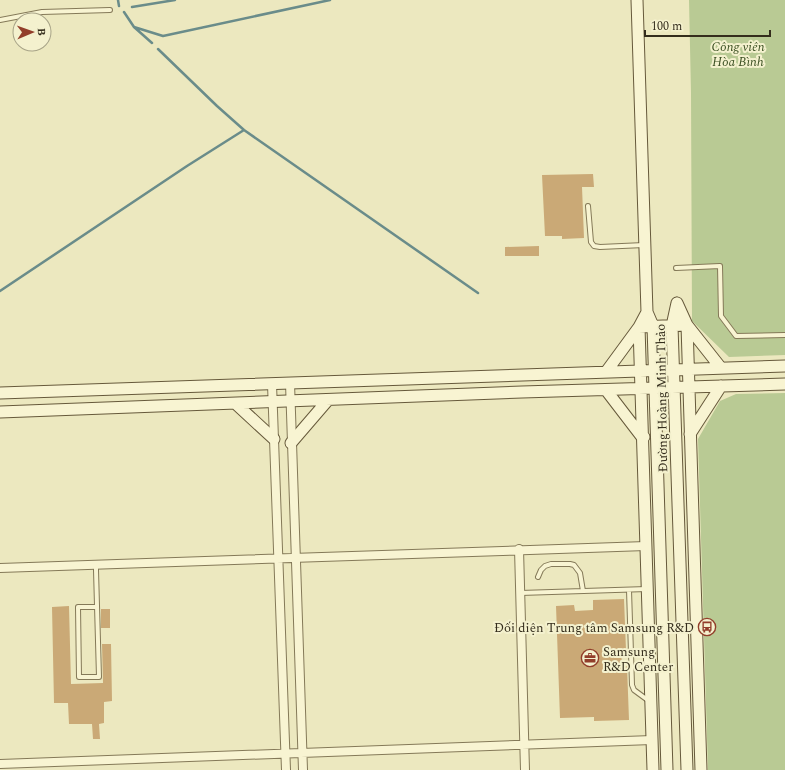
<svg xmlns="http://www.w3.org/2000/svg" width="785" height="770" font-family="Spectral,serif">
<rect width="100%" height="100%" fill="#ece8bf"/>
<path fill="#b9ca94" d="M689 0H785V355L729 357 692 321 691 93Z
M785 393V770H708L698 439 720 401 736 394Z"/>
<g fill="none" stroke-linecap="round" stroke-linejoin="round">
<path stroke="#6a8c8a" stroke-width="2.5" d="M118 0 119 6
M132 7 175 0
M124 12 134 27 152 43
M134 27 163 36 330 0
M158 49 217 106 244 130 478 293
M0 291 187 166 244 130"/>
</g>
<path fill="#caa976" d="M593 174 594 187H582L584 238 562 239V236H545L542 175Z
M539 246V256H505V247Z
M624 599 626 650H621L622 666H627L629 720 594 721V717L560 718 556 606 574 605 575 611 593 610V600Z
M69 606 71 684 103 683 102 644H111L112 701 104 702V723L99 724 100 739H93L92 724H69L68 703H54L52 607Z
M101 609H110V628H101Z"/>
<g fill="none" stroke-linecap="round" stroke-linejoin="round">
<defs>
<path id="lane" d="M0 20 42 12 110 10
M588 206 591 242 594 246 600 247 644 245
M676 268 720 266 721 316 736 336 785 335
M96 565V570L99 677H79L78 607H97
M538 577 541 570 545 566 551 564H570L574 565 580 573 583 591
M629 590 632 685 634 690 649 701
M520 593 647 589"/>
<path id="street" d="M290 383 303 770
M272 384 286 770
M519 549 525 770
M0 568 646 546
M0 764 652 740"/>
<path id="secondary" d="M637 0 647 312 653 326 667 770
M677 303 687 325 701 770
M677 303 672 326 687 770
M647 312 639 327 653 770
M606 372 639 327 687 325 721 368
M606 390 642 437H644
M0 393 785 366
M236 404 274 439
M0 412 522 392 785 384
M690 434 721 386
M291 443 328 400"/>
</defs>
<use href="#lane" stroke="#847958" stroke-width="6"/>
<use href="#street" stroke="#847958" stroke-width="10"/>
<use href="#secondary" stroke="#66593b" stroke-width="13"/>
<use href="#lane" stroke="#f8f4d2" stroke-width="4"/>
<use href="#street" stroke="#f8f4d2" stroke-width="8"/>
<use href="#secondary" stroke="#f8f4d2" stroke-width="11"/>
</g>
<defs>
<symbol id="bus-ring" viewBox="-11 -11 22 22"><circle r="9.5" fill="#f4f1ce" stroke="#923e2a" stroke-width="1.5"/><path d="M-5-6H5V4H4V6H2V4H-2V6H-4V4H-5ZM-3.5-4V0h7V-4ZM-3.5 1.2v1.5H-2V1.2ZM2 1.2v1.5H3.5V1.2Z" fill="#923e2a"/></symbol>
<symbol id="office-ring" viewBox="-11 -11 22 22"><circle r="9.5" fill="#f4f1ce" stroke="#923e2a" stroke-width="1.5"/><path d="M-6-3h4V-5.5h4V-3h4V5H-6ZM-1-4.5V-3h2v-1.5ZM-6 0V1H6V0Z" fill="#923e2a"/></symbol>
</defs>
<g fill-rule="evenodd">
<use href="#bus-ring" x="697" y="617" width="20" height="20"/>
<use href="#office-ring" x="580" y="648" width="20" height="20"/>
</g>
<g text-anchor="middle" stroke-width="4" stroke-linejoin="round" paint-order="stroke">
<g font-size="13" font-style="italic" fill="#3c5023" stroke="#f4f1ce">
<text x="738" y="51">Công viên<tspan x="738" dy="15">Hòa Bình</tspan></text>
</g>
<g font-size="13" fill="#342d1c" stroke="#f4f1ce">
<text transform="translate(661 398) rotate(-91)" y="5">Đường Hoàng Minh Thảo</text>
</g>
<g font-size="13" fill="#342d1c" stroke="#f4f1ce" text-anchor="end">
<text x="694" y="632">Đối diện Trung tâm Samsung R&amp;D</text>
<text x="603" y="656" text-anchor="start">Samsung<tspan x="603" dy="15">R&amp;D Center</tspan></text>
</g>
</g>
<g transform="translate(32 32) rotate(88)"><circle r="19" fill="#f4f1ce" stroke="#a7a387"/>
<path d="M0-3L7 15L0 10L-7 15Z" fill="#923e2a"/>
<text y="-6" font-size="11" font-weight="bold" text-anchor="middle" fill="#342d1c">B</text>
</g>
<path d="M645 30v6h125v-6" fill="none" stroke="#342d1c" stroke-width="2"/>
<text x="651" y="30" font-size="12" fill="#342d1c" stroke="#f4f1ce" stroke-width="3" paint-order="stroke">100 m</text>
</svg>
